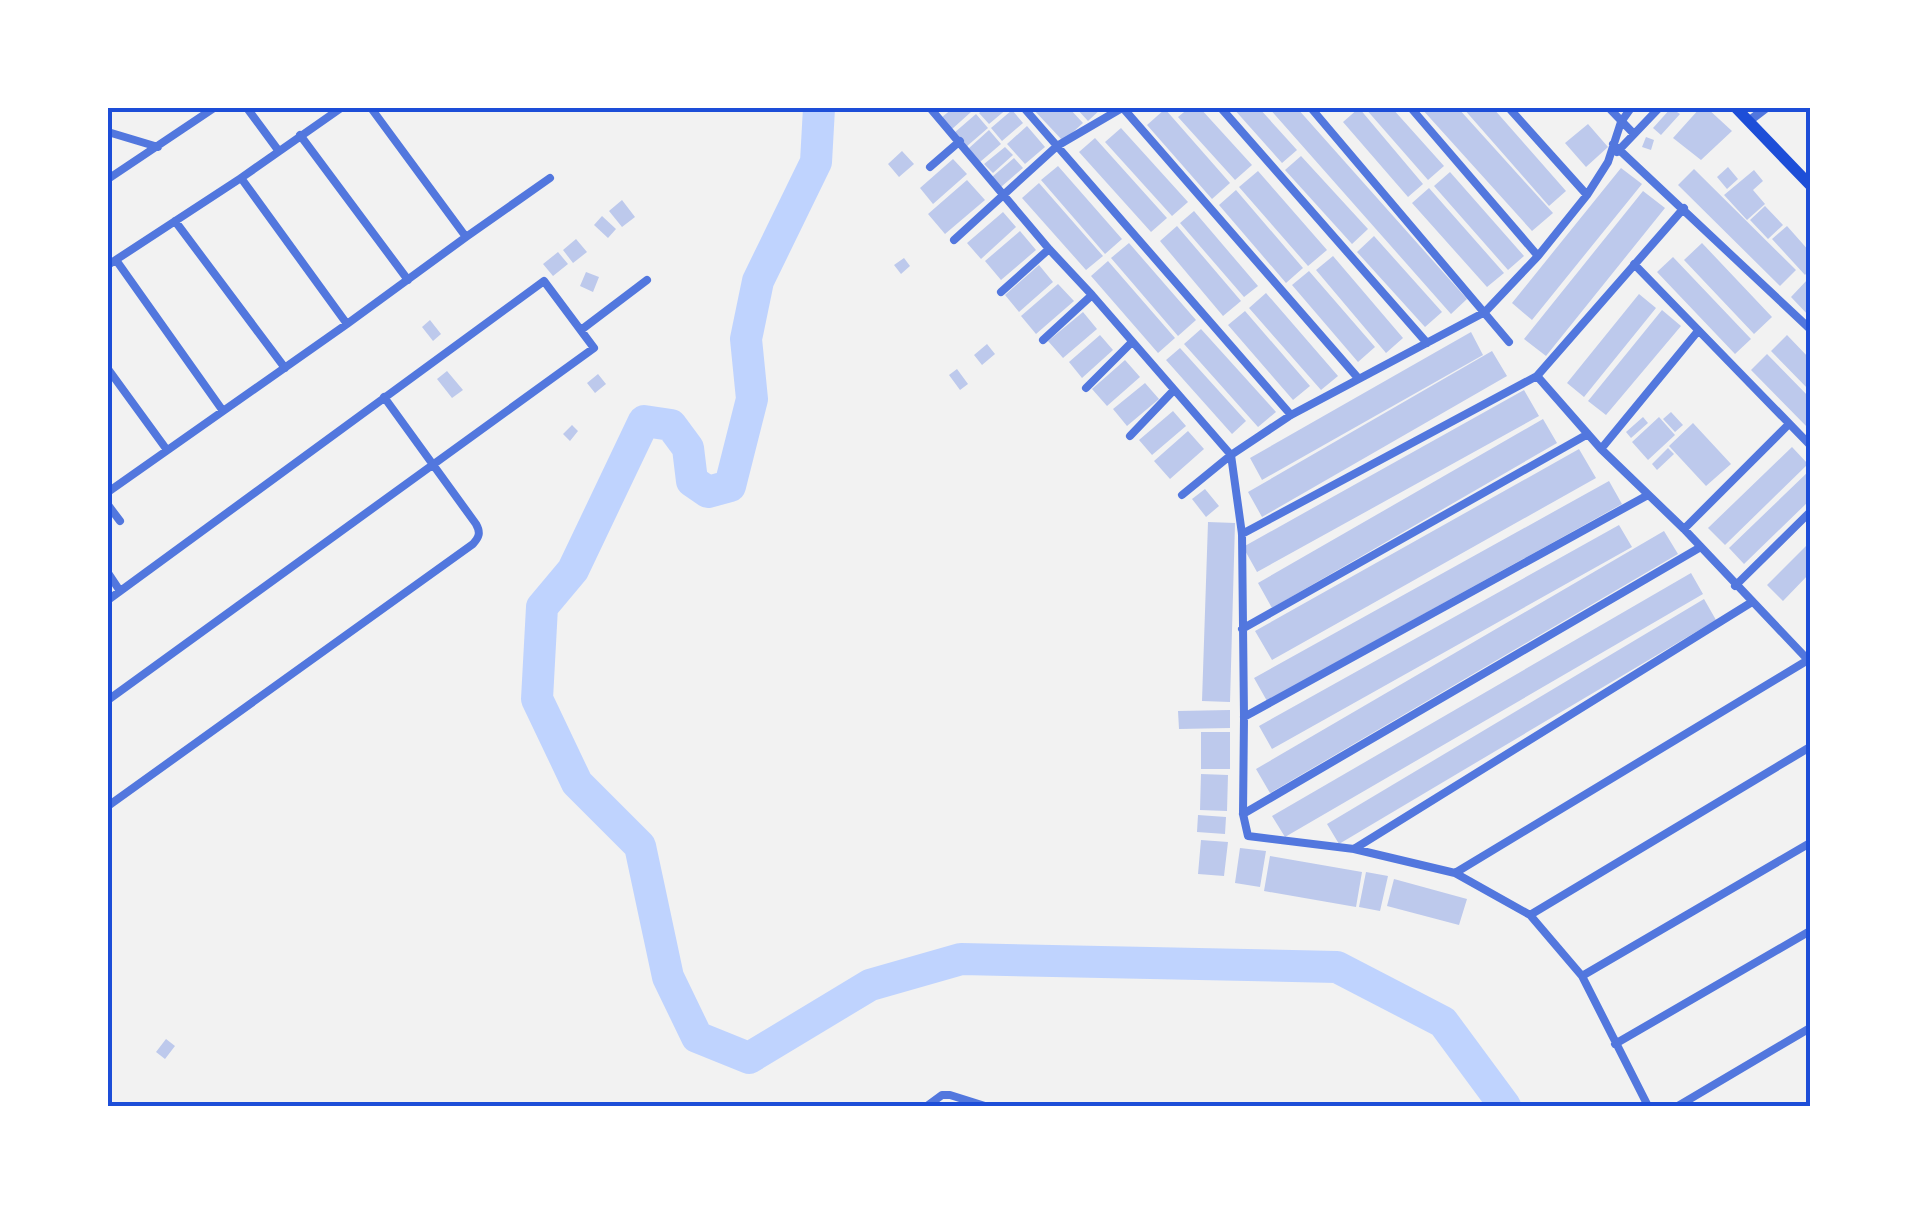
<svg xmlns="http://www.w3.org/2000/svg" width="1918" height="1214" font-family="Barlow,sans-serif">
<rect width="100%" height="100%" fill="#f2f2f2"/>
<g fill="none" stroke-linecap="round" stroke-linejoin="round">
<path stroke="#bfd3fe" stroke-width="32" d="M819 108 816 162 758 281 746 339 752 399 730 486 708 492 692 481 688 448 671 425 644 421 573 570 542 607 537 699 577 783 640 846 668 977 697 1037 749 1058 870 985 961 959 1337 967 1443 1022 1505 1106"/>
</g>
<path fill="#bdc9ec" d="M953 108H967L971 112 951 130 941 118Z
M985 108H1008L989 124 979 113Z
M1032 108H1069L1083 123 1063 141Z
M1076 108H1102L1088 121Z
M1189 108H1200L1252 165 1235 180 1178 117Z
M1233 108H1259L1297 150 1282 163Z
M1269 108H1297L1467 299 1451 314Z
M1359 108 1423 184 1408 197 1343 122Z
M1365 108H1392L1444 166 1428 180Z
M1421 108H1458L1553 213 1532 231Z
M1463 108H1493L1566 191 1549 206Z
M1671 108 1680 114 1661 135 1653 128Z
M1700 108H1707L1732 131 1701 160 1673 138Z
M1165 109 1230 183 1212 199 1147 125Z
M1012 110 1023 123 1002 141 991 128Z
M976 114 988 128 966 147 954 133Z
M1588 124 1608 147 1586 167 1565 143Z
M1027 126 1045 147 1025 164 1007 144Z
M1121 128 1188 202 1172 216 1105 142Z
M989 130 1001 144 980 162 968 149Z
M1646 137 1654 140 1651 150 1642 147Z
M1095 138 1167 218 1151 232 1079 152Z
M1005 147 1013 155 993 173 984 164Z
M902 151 914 164 899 177 888 164Z
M1301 156 1368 229 1352 244 1285 170Z
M1014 158 1023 168 1001 187 992 177Z
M953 159 967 174 933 204 920 188Z
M1058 166 1122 239 1105 254 1041 180Z
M1728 167 1738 179 1727 189 1717 177Z
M1621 168 1642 184 1532 320 1512 303Z
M1694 169 1796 270 1780 286 1678 185Z
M1754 170 1763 181 1753 190 1765 204 1747 220 1724 195Z
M1258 171 1327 250 1308 266 1239 187Z
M1450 172 1524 256 1508 270 1434 186Z
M967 180 985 200 945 234 928 214Z
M1039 183 1103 256 1086 270 1022 198Z
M1429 188 1504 273 1487 287 1412 203Z
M1236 190 1303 268 1286 283 1219 205Z
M1643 191 1665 208 1546 356 1524 339Z
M622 200 635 217 622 227 609 211Z
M1765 206 1783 225 1768 239 1750 220Z
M1194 211 1258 286 1244 297 1180 223Z
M1003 212 1016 227 981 259 967 243Z
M602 216 616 229 608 238 594 225Z
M1177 226 1241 301 1223 316 1160 241Z
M1787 226 1810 252V269L1805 275 1772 239Z
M1020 231 1036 250 1001 280 985 261Z
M1374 236 1442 312 1425 327 1357 252Z
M576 239 587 252 573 263 563 250Z
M1129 243 1196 320 1178 336 1111 258Z
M1702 243 1772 317 1754 334 1684 260Z
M558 252 568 264 553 276 543 264Z
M1333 256 1403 338 1386 353 1316 270Z
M1673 257 1751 339 1735 354 1657 272Z
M904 258 910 266 901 274 894 265Z
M1108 261 1175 338 1158 353 1091 276Z
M1039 265 1053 282 1019 312 1005 295Z
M1309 271 1375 347 1358 362 1292 285Z
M586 272 599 277 593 292 580 286Z
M1808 279 1810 281V317L1791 297Z
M1058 284 1074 301 1036 334 1021 316Z
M1266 293 1338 376 1321 390 1249 308Z
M1639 294 1656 308 1584 397 1567 383Z
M1662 310 1681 326 1606 415 1588 401Z
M1245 311 1310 386 1293 400 1228 325Z
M1083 312 1097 329 1063 358 1048 341Z
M430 320 441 334 433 341 422 327Z
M1201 329 1276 412 1258 427 1184 344Z
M1471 332 1483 355 1262 480 1250 458Z
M1100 335 1113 350 1082 378 1069 362Z
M1787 335 1810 359V391L1771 351Z
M987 344 995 354 982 365 974 355Z
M1180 348 1246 421 1232 434 1166 360Z
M1492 351 1507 376 1262 517 1248 492Z
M1767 354 1810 398V430L1751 370Z
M1125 360 1140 377 1107 406 1092 389Z
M957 369 968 384 960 390 949 375Z
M447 371 463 390 452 398 437 379Z
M598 374 606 384 595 393 587 383Z
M1145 383 1159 399 1127 426 1113 409Z
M1524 390 1539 416 1257 572 1243 547Z
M1173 411 1186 426 1152 455 1139 440Z
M1671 412 1683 425 1675 432 1663 419Z
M1643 417 1648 423 1631 438 1626 432Z
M1659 417 1675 435 1648 460 1632 442Z
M1543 419 1557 443 1272 608 1258 583Z
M1693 423 1731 464 1706 486 1669 446Z
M572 425 578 431 570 441 563 434Z
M1188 431 1204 449 1170 479 1154 461Z
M1792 447 1808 464 1725 545 1708 528Z
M1668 448 1674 454 1657 470 1652 464Z
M1579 449 1596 478 1272 660 1255 631Z
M1810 470V500L1744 564 1729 548Z
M1609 481 1622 504 1267 701 1254 678Z
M1205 489 1219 506 1206 517 1192 499Z
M1208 522 1235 523 1230 702 1202 701Z
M1619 525 1632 547 1272 749 1259 726Z
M1664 531 1678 554 1270 793 1256 769Z
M1810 542V573L1783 601 1767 585Z
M1691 573 1703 594 1285 837 1272 816Z
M1704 599 1716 620 1339 844 1327 824Z
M1230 710V728L1179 729 1178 711Z
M1201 732H1230V769H1201Z
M1201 774 1228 775 1227 811 1200 810Z
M1198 815 1226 817 1225 834 1197 832Z
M1201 840 1228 842 1224 876 1198 874Z
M1240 848 1266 851 1260 887 1235 883Z
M1270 856 1362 872 1356 907 1264 891Z
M1366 872 1388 876 1380 911 1359 907Z
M1394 879 1467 899 1459 925 1387 906Z
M166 1039 175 1046 165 1059 156 1052Z"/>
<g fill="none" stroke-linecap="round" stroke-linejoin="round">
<path stroke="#5277de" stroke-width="8" d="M247 108 278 150
M930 108 1049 249 1092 295 1231 455 1242 534 1244 717 1243 814 1248 836 1354 849 1455 873 1530 915 1582 976 1648 1106
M1024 108 1291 415
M1123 108 1358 378
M1221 108 1427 343
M1311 108 1509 342
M1411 108 1538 256
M1509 108 1587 195
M1609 108 1634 134
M108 132 158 147
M300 135 408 280
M1613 144 1810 329
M1617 152 1659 108
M930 167 960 141
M241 178 347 324
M108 179 214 108
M175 221 285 368
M466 237 550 178
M954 240 1057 146 1122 108
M116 260 223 411
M1634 264 1810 445
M108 265 241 178 341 108
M1001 292 1049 249
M581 330 647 280
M1043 340 1092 295
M108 369 167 450
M1537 376 1601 449 1684 529 1810 662
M1086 388 1132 342
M1130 436 1173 391
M1601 449 1698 331
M108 492 347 324 466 237 371 108
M1182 495 1231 455 1291 415 1485 312 1538 256 1587 195 1608 162 1621 122 1631 108
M108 505 120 521
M1684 529 1789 424
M1242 534 1537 376 1684 208
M108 573 120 591
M1735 586 1810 512
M108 600 544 281 594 348 108 700
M1242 629 1588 434
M1244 717 1648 495
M108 806 473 544C479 537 481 533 476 524L384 397
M1243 814 1699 548
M1354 849 1752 602
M1455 873 1808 660
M1530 915 1810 747
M1582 976 1810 843
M1615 1044 1810 931
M927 1106 942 1095H950L985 1106
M1678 1106 1810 1028"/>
<path stroke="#5277de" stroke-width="9" d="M1749 121 1766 108"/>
<path stroke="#1d4ed8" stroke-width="11" d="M1736 108 1810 185"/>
</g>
<rect width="1918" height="1214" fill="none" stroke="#ffffff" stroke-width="220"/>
<rect x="110" y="110" width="1698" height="994" fill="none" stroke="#1d4ed8" stroke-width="4"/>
</svg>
